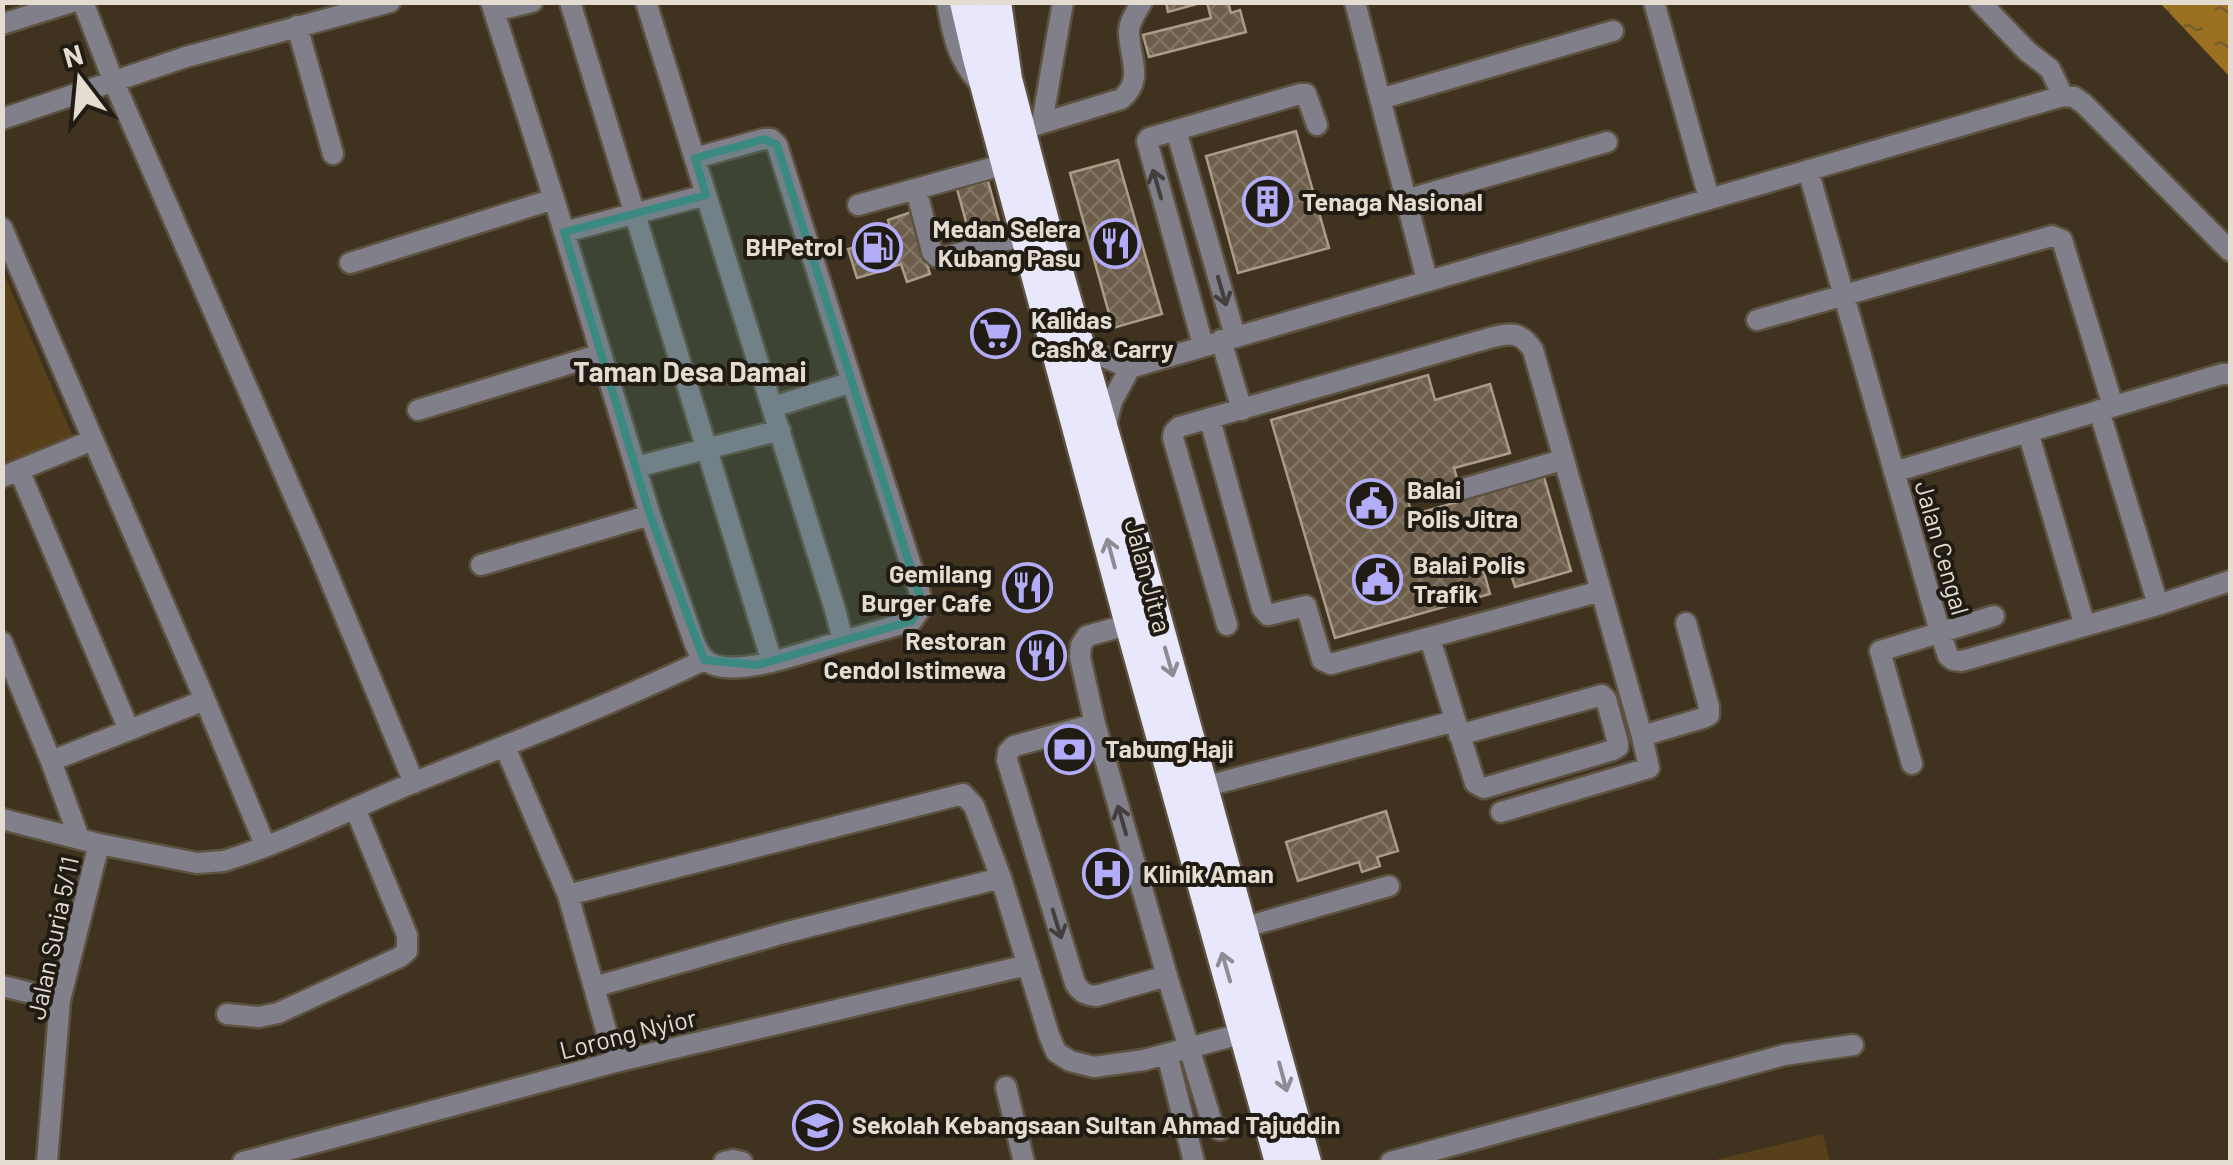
<svg xmlns="http://www.w3.org/2000/svg" width="2233" height="1165" font-family="Barlow,sans-serif">
<defs>
<pattern id="water-ripples" width="26" height="14" patternUnits="userSpaceOnUse" patternTransform="scale(2.5)"><rect width="26" height="14" fill="#9c7021"/><path d="M2 4q2-2 4 0t4 0M15 11q2-2 4 0t4 0" fill="none" stroke="#795e2d"/></pattern>
<pattern id="building-cross-hatch" width="8" height="8" patternUnits="userSpaceOnUse" patternTransform="scale(2.5)"><rect width="8" height="8" fill="#6c5e4a"/><path d="M0 0l8 8M0 8l8-8" fill="none" stroke="#817463"/></pattern>
</defs>
<rect width="100%" height="100%" fill="#3f3320"/>
<path fill="#58411a" d="M2 269 72 435 3 464H2Z
M1823 1134 1830 1162H1707Z"/>
<path fill="url(#water-ripples)" d="M2160 3H2230V77Z"/>
<path fill="url(#building-cross-hatch)" stroke="#ab9c87" stroke-width="2.5" d="M1166 2H1204L1168 12Z
M1207 2H1228L1231 13 1240 10 1246 32 1149 57 1143 35 1211 18Z
M1296 131 1329 248 1238 273 1206 156Z
M1118 160 1162 314 1113 328 1070 173Z
M988 181 1002 232 971 240 957 189Z
M911 212 930 274 907 282 901 264 878 272 869 243 892 235 888 220Z
M869 243 878 272 857 278 848 249Z
M1428 375 1435 400 1490 384 1510 453 1454 468 1458 482 1407 497 1412 515 1544 477 1571 571 1515 587 1507 562 1483 569 1490 594 1335 638 1271 420Z
M1386 811 1398 851 1377 857 1380 866 1362 872 1359 862 1298 881 1286 842Z"/>
<g fill="none" stroke-linecap="round" stroke-linejoin="round">
<defs>
<path id="minor" d="M83 2 113 80 319 553 414 783
M491 2 554 199 650 515 694 642C697 649 701 658 708 662 736 680 812 649 843 641L836 613 646 2
M570 2 772 662
M947 2C952 32 957 59 979 82
M1355 2 1427 280
M1654 2 1709 198
M1980 2 2027 51 2050 69 2063 96
M494 11 532 2
M2 24 72 2
M297 26 333 154
M1380 99 1613 31
M2 119 186 57 390 2
M1042 123 1063 2
M1020 130 1121 99C1145 80 1129 57 1129 32 1129 21 1137 11 1142 2
M1176 130 1235 336
M695 158 764 139H771L777 145 852 382
M1808 170 1940 632 1948 656 1953 660 1962 661 2158 605 2230 581
M916 189 932 252 937 257H946L1025 235
M1405 200 1607 142
M858 205 1006 164
M2 228 205 700 265 845
M564 232 706 195
M350 263 554 199
M1757 320 2052 236 2062 240 2113 406
M1078 340 1099 355 1130 368 2063 96 2074 97 2084 104 2230 251
M1221 340 1242 410
M1203 345 1147 141 1149 138 1300 94H1306L1317 125
M773 407 852 382 919 590 922 607 912 621 843 641
M418 410 601 354
M2099 410 2158 605
M1210 420 1262 608 1268 615 1306 606 1322 660 1331 664 1601 591
M1105 430 1112 401 1130 368
M2028 432 2085 626
M636 467 780 430
M19 470 129 730
M1894 472 2222 374H2230
M2 477 93 440
M1463 489 1562 460
M481 565 650 515
M1130 624 1087 636 1081 645 1080 657 1095 724 1167 976 1213 1126 1220 1130
M1227 625 1173 438 1174 432 1179 427 1493 337C1512 332 1522 333 1533 350L1642 736 1649 768 1501 812
M1430 639 1475 783 1484 788 1613 750 1618 747V743L1606 699 1602 695 1459 735
M2 642 51 761 79 838
M1095 724 1014 746 1008 752 1007 760 1075 983C1081 993 1086 995 1096 996L1167 976
M1642 736 1703 718 1709 715V707L1686 623
M505 747 568 895 615 1062
M51 761 205 700
M1912 764 1880 651 1994 616
M1203 787 1455 721
M2 819 99 844 197 863 224 861C289 841 352 808 415 782 512 743 610 705 704 660
M568 895 963 794 974 806 1001 878 1049 1035 1056 1052 1070 1061 1094 1067 1144 1060 1244 1033
M1242 928 1389 886
M2 986 60 1000
M594 987 784 933 1001 878
M227 1014 259 1017 278 1013 400 957 407 951V935L355 808
M1167 1054 1194 1162
M1006 1087 1024 1162
M47 1162 60 1000 99 844
M243 1162 615 1062 1028 965
M724 1162 733 1160 742 1162
M1391 1162 1784 1055 1853 1045"/>
<path id="highway" d="M965 2 978 58 1130 624 1280 1162
M996 2 1007 79 1047 233 1138 552 1306 1162"/>
</defs>
<use href="#minor" stroke="#5d5140" stroke-width="25"/>
<use href="#highway" stroke="#5d5140" stroke-width="35"/>
<use href="#minor" stroke="#807f8a" stroke-width="20"/>
<use href="#highway" stroke="#e8e7fc" stroke-width="30"/>
</g>
<defs><path id="oneway-shaft" d="M-6 0H5M1.5-3L5.5 0L1.5 3" fill="none" stroke-width="1.6" stroke-linecap="round" stroke-linejoin="round" transform="scale(2.5)"/></defs>
<g stroke="#423f3d">
<use href="#oneway-shaft" transform="translate(1157 184) rotate(-106)"/>
<use href="#oneway-shaft" transform="translate(1222 291) rotate(74)"/>
<use href="#oneway-shaft" transform="translate(1122 820) rotate(-106)"/>
<use href="#oneway-shaft" transform="translate(1057 924) rotate(73)"/>
</g>
<g stroke="#8e8c93">
<use href="#oneway-shaft" transform="translate(1111 553) rotate(-105)"/>
<use href="#oneway-shaft" transform="translate(1169 662) rotate(74)"/>
<use href="#oneway-shaft" transform="translate(1226 967) rotate(-106)"/>
<use href="#oneway-shaft" transform="translate(1283 1077) rotate(75)"/>
</g>
<path fill="#3a8a82" fill-opacity="0.2" stroke="#3a8a82" stroke-width="8" stroke-linejoin="round" d="M764 139 777 145 921 600 912 621 757 665 704 660 650 515 564 232 706 195 695 158Z"/>
<defs>
<symbol id="building-ring" viewBox="-11 -11 22 22"><circle r="9.5" fill="#211c13" stroke="#b3acf9" stroke-width="1.5"/><path d="M-4-6H4V6H1V3H-1V6H-4ZM-2.5-4.3h1.7v1.8h-1.7ZM.8-4.3h1.7v1.8H.8ZM-2.5-1h1.7V.8h-1.7ZM.8-1h1.7V.8H.8Z" fill="#b3acf9"/></symbol>
<symbol id="restaurant-ring" viewBox="-11 -11 22 22"><circle r="9.5" fill="#211c13" stroke="#b3acf9" stroke-width="1.5"/><path d="M-5-6h1v4h1v-4h1v4h1v-4h1v5L-1.5 .5V6h-2V.5L-5-1ZM5-6V6H3V1.5H1.5Q1.5-4 5-6Z" fill="#b3acf9"/></symbol>
<symbol id="fuel-ring" viewBox="-11 -11 22 22"><circle r="9.5" fill="#211c13" stroke="#b3acf9" stroke-width="1.5"/><path d="M-5.5-6h7V0h2V4h1.3V-2.5L3-4.5l.8-.8L6-3V5H2.5V1h-1V6h-7ZM-4.2-4.7v3.2H.2V-4.7Z" fill="#b3acf9"/></symbol>
<symbol id="supermarket-ring" viewBox="-11 -11 22 22"><circle r="9.5" fill="#211c13" stroke="#b3acf9" stroke-width="1.5"/><path d="M-6-5.5h2.5l.6 2H6L4.5 2H-2.5L-4.4-4H-6ZM-1.5 3.2a1.3 1.3 0 1 0 .1 0ZM3 3.2a1.3 1.3 0 1 0 .1 0Z" fill="#b3acf9"/></symbol>
<symbol id="civic-ring" viewBox="-11 -11 22 22"><circle r="9.5" fill="#211c13" stroke="#b3acf9" stroke-width="1.5"/><path d="M-.6-6.5H3V-4.5H.6V-3L4-1V1h2V6H-6V1h2V-1L-.6-3ZM-1.2 2.5V6h2.4V2.5Z" fill="#b3acf9"/></symbol>
<symbol id="bank-ring" viewBox="-11 -11 22 22"><circle r="9.5" fill="#211c13" stroke="#b3acf9" stroke-width="1.5"/><path d="M-6-4H6V4H-6ZM0-2.3a2.3 2.3 0 1 0 0 4.6a2.3 2.3 0 1 0 0-4.6Z" fill="#b3acf9"/></symbol>
<symbol id="hospital-ring" viewBox="-11 -11 22 22"><circle r="9.5" fill="#211c13" stroke="#b3acf9" stroke-width="1.5"/><path d="M-5-5h3v3.5h4V-5h3V5h-3V1.5h-4V5h-3Z" fill="#b3acf9"/></symbol>
<symbol id="school-ring" viewBox="-11 -11 22 22"><circle r="9.5" fill="#211c13" stroke="#b3acf9" stroke-width="1.5"/><path d="M0-5L7-2L0 1L-7-2ZM-4 1L0 2.5L4 1V4Q0 6-4 4Z" fill="#b3acf9"/></symbol>
</defs>
<g fill-rule="evenodd">
<use href="#building-ring" x="1240" y="174" width="55" height="55"/>
<use href="#restaurant-ring" x="1088" y="216" width="55" height="55"/>
<use href="#fuel-ring" x="850" y="220" width="55" height="55"/>
<use href="#supermarket-ring" x="968" y="306" width="55" height="55"/>
<use href="#civic-ring" x="1344" y="476" width="55" height="55"/>
<use href="#civic-ring" x="1350" y="552" width="55" height="55"/>
<use href="#restaurant-ring" x="1000" y="560" width="55" height="55"/>
<use href="#restaurant-ring" x="1014" y="628" width="55" height="55"/>
<use href="#bank-ring" x="1042" y="722" width="55" height="55"/>
<use href="#hospital-ring" x="1080" y="846" width="55" height="55"/>
<use href="#school-ring" x="790" y="1098" width="55" height="55"/>
</g>
<g text-anchor="middle" stroke-width="8" stroke-linejoin="round" paint-order="stroke">
<g font-size="25" font-weight="bold" fill="#e4dcd1" stroke="#211c13" text-anchor="start">
<text x="1302" y="211">Tenaga Nasional</text>
<text x="1081" y="238" text-anchor="end">Medan Selera<tspan x="1081" dy="29">Kubang Pasu</tspan></text>
<text x="843" y="256" text-anchor="end">BHPetrol</text>
<text x="1031" y="329">Kalidas<tspan x="1031" dy="29">Cash &amp; Carry</tspan></text>
<text x="1407" y="499">Balai<tspan x="1407" dy="29">Polis Jitra</tspan></text>
<text x="1413" y="574">Balai Polis<tspan x="1413" dy="29">Trafik</tspan></text>
<text x="992" y="583" text-anchor="end">Gemilang<tspan x="992" dy="29">Burger Cafe</tspan></text>
<text x="1006" y="650" text-anchor="end">Restoran<tspan x="1006" dy="29">Cendol Istimewa</tspan></text>
<text x="1105" y="758">Tabung Haji</text>
<text x="1143" y="883">Klinik Aman</text>
<text x="852" y="1134">Sekolah Kebangsaan Sultan Ahmad Tajuddin</text>
</g>
<g font-size="25" fill="#e4dcd1" stroke="#211c13">
<text transform="translate(1942 548) rotate(74)" y="9">Jalan Cengal</text>
<text transform="translate(1148 576) rotate(75)" y="9">Jalan Jitra</text>
<text transform="translate(53 938) rotate(-78)" y="9">Jalan Suria 5/11</text>
<text transform="translate(628 1034) rotate(-14)" y="9">Lorong Nyior</text>
</g>
<g font-size="28" font-weight="bold" fill="#e4dcd1" stroke="#211c13">
<text x="690" y="382">Taman Desa Damai</text>
</g>
</g>
<rect width="2233" height="1165" fill="none" stroke="#e4dcd1" stroke-width="10"/>
<g transform="translate(80 80) rotate(344)" stroke="#211c13" stroke-width="8" paint-order="stroke">
<path d="M0-8L18 38L0 25L-18 38Z" fill="#e4dcd1"/>
<text y="-15" font-size="28" font-weight="bold" text-anchor="middle" fill="#e4dcd1">N</text>
</g>
</svg>
